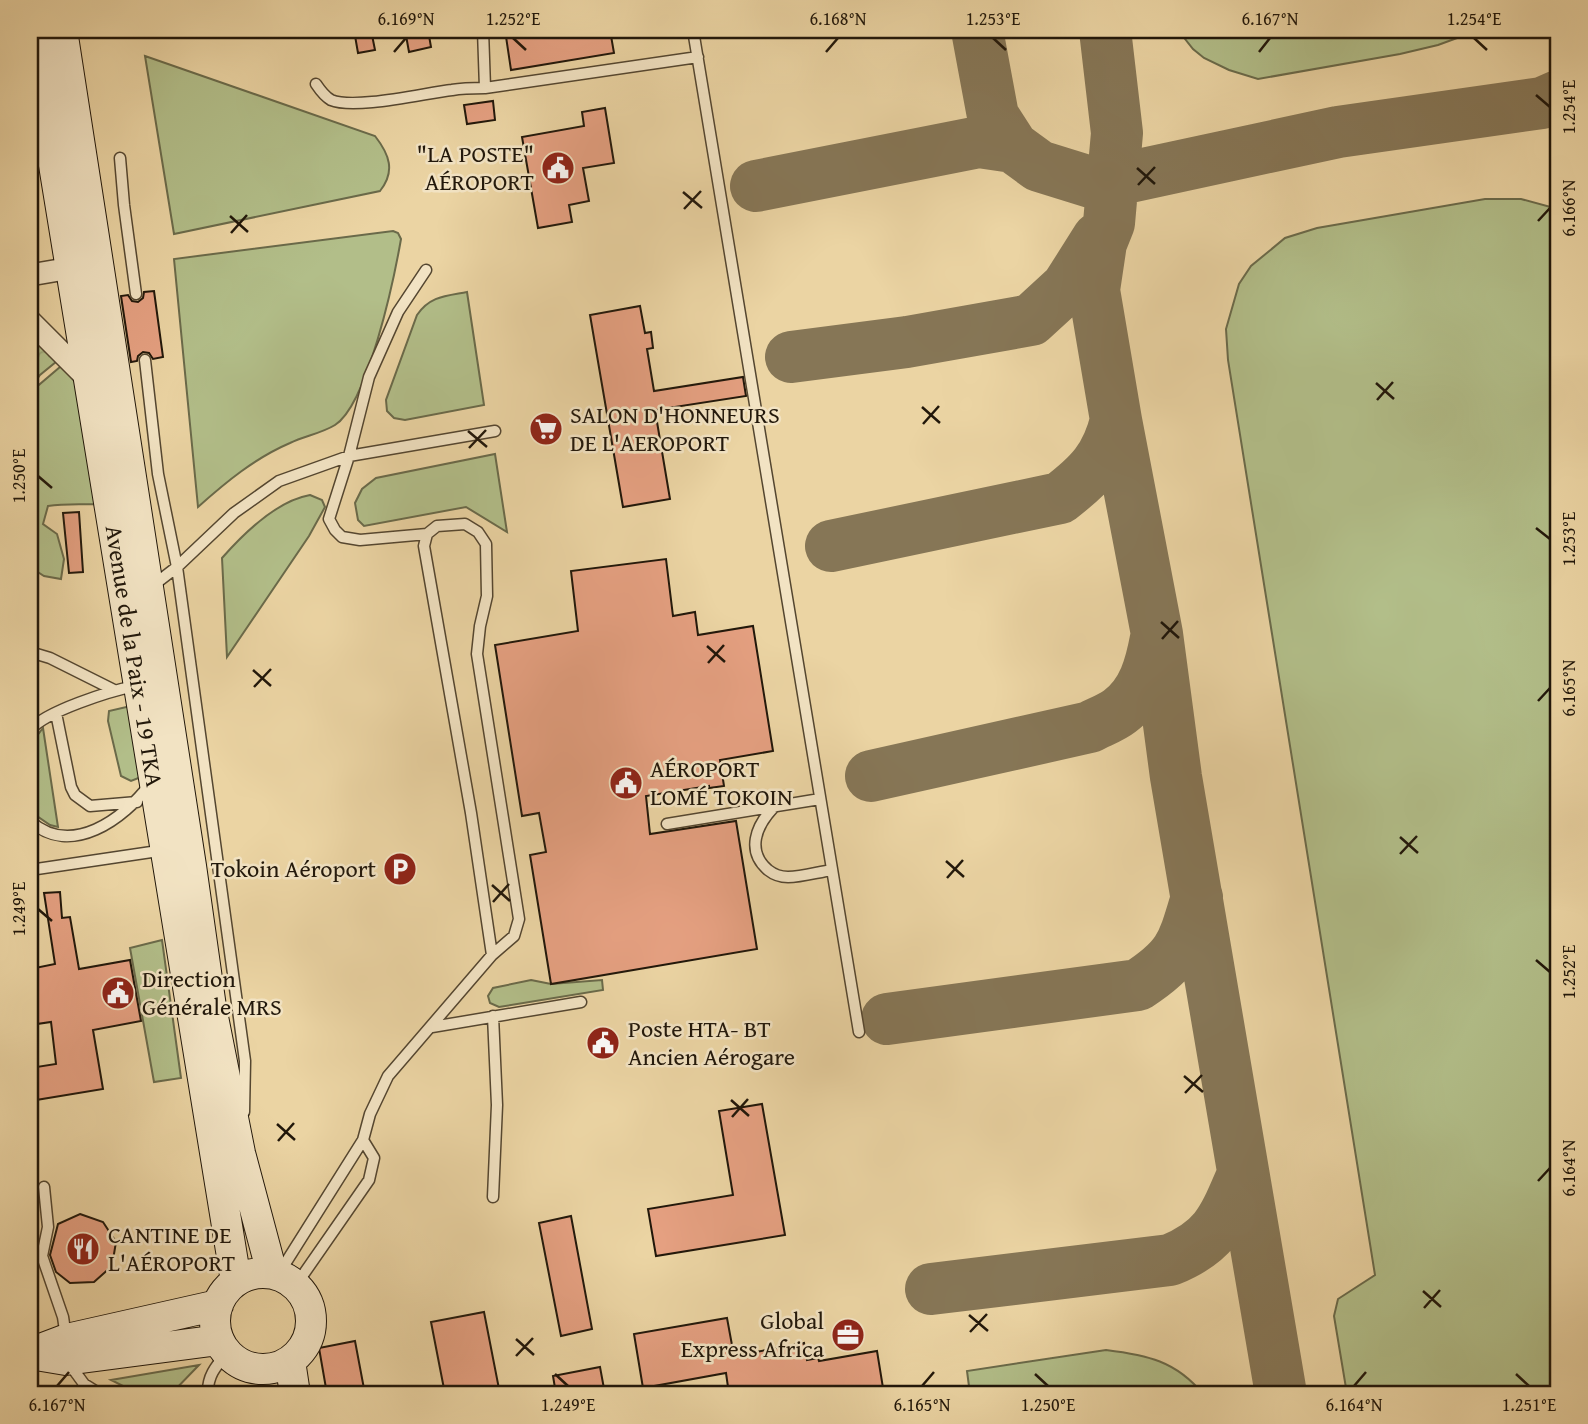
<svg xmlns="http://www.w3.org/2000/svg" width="1588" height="1424" font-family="'Gentium Book Plus',serif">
<defs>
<pattern id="forest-crowns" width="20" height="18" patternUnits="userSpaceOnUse" patternTransform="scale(1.75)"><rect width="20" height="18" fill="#b2be89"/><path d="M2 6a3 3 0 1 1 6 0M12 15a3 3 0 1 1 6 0" fill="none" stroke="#99a375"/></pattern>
</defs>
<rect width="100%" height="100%" fill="#ebd4a3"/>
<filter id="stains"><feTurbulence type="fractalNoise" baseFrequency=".00286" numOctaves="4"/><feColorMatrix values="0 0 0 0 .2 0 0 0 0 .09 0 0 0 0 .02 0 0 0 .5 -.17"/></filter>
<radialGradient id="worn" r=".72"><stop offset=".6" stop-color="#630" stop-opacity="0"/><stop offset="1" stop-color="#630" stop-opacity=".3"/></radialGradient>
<path fill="#b2be89" stroke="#6a6a4a" stroke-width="2" d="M1178 30H1479L1438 45 1400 54 1258 79 1229 70 1204 58 1193 49Z
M145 56 375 136C389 154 396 171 380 191L174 234Z
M1485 199H1521L1558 209V1394H1347L1334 1316 1338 1299 1375 1275 1228 360 1226 329 1239 284 1251 266 1285 238 1317 228Z
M393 231 398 233 401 239C394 279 368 404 335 425 322 433 305 436 290 443 255 458 226 482 198 507L174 259Z
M467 292 484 405 405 420 394 418 387 411 386 400 417 315C430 296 446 296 467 292Z
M67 361 86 376 103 504C84 505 67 503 48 506L43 524 57 534 64 559 61 579 44 576 30 567V396L33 390Z
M495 454 507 532 466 507 364 526 358 520 355 503 362 489 376 478Z
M310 495 322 500 325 507 309 536 227 657 222 558C244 533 276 501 310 495Z
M135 705 141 777 131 781 121 776 108 721 109 711Z
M43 728 58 827 50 825 37 816 31 799 30 745Z
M162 940 181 1078 154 1082 130 948Z
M531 980 551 984 602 980 603 990 499 1007 490 1003 488 996 493 988Z
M1106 1350C1147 1355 1176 1361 1203 1394H970L967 1371Z
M199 1365 171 1394H139L111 1380Z"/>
<path fill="url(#forest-crowns)" stroke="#6a6a4a" stroke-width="2" d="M37 336 62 357 40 375 30 389V348L33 349Z"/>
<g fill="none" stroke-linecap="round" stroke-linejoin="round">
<path stroke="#867656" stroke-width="52" d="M977 30 993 116 1013 147 1039 166 1097 184 1338 132 1542 103 1558 96
M1105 30 1117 133 1109 223 1101 243 1094 290 1116 420 1157 634 1176 777 1281 1394
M756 186 979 142 1013 147
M791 357 907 342 1031 320 1067 287 1098 238
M831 546 1060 498C1090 475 1107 458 1116 420
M871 776 1090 727C1099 722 1111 718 1120 711 1144 693 1151 665 1156 638
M887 1019 1138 985C1181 957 1183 944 1197 897
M931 1289 1170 1260C1217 1241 1224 1218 1243 1174"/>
</g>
<path fill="#e5a081" stroke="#21170a" stroke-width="2" d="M354 30H371L375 50 358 53Z
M405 30H428L431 47 409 52Z
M505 30H610L614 53 511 70Z
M493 101 495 120 467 124 464 105Z
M605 108 614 163 583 168 589 201 569 205 572 222 538 228 522 137 584 126 582 112Z
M154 291 163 357 153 359 149 353 143 352 138 356 137 361 131 362 121 296 128 295 132 301 138 302 143 298 144 292Z
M640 306 645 333 651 332 653 348 647 349 654 391 743 377 746 396 655 410 670 499 623 507 590 315Z
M79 512 83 572 69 573 63 513Z
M666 559 673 616 695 612 698 635 753 626 773 751 720 760 724 786 709 788V786L646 796 650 834 736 821 757 949 551 984 530 855 546 852 539 813 522 816 495 645 578 631 571 571Z
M60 892 62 918 70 917 79 969 130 960 141 1021 93 1030 103 1089 30 1101V1068L56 1064 51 1022 30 1025V969L55 964 44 893Z
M762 1104 785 1235 656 1256 648 1209 733 1195 719 1111Z
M80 1214 103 1222 116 1242 112 1266 94 1282 70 1283 56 1272 50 1255 58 1224Z
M571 1216 592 1329 561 1336 539 1223Z
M484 1312 500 1394H445L431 1322Z
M727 1318 734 1356 804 1343 807 1360 818 1358 819 1361 877 1351 884 1394H729L726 1373 643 1388 634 1334Z
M355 1341 365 1394H327L319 1348Z
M600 1367 605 1394H556L553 1376Z"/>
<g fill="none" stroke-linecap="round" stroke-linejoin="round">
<defs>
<path id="service" d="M483 30 485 88
M693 30 859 1032
M316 84C320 90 324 96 331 100 355 110 425 93 452 90 463 88 474 88 485 88L698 57
M120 158 124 205 136 294
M145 360 158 474 177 567 245 1061 244 1112
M427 534 424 546 471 813 492 955
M151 587 177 567 234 513 279 481 349 456 495 431
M30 652 50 658 114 690
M56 713 71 787 75 795 90 806 137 802
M30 730C46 711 110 691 135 686
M773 808C756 826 746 851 768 870 773 874 781 877 788 877 802 877 818 872 832 870
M30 821C71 858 124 819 150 784
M667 824 820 799
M30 870 165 850
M432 1027 581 1002
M44 1187 48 1227 42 1256 63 1317 66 1337
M493 1197 497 1105 493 1016
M278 1275 363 1140 370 1114 388 1076 492 955 514 936 519 919 477 654 480 626 487 596 486 544 478 532 465 524 437 526 427 534 360 540 342 537 335 530 329 519 349 456 369 377 398 312 426 270
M296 1285 369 1180 374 1158 363 1140
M68 1362 84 1384 100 1394
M208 1394C207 1376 216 1366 227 1353"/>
<path id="minor" d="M30 275 71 268
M30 321 89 380"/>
<path id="secondary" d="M32 30 236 1281
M62 30 191 866 211 1007 240 1153 272 1273
M215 1321a48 48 0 1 1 96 0a48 48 0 1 1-96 0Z
M30 1353 67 1339 218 1305
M30 1354 66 1360 219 1340
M290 1361 295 1394"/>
</defs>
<use href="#service" stroke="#544630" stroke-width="13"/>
<use href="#minor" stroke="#544630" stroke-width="24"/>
<use href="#secondary" stroke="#21170a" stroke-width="32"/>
<use href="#service" stroke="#f2e3c3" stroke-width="10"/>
<use href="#minor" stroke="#f2e3c3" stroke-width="21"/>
<use href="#secondary" stroke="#f2e3c3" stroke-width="30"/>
</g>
<path fill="none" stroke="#21170a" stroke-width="2.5" d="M513 38 526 50M993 38 1006 50M1474 38 1487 50M394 52 406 38M826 52 838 38M1259 52 1270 38M1536 95 1550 107M1137 168 1155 184M1138 185 1155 167M683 192 702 208M684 209 701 191M230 216 248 232M1538 221 1550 208M231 233 247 215M1376 383 1394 399M1377 400 1393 382M922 407 940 423M923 424 939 406M468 431 487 447M469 448 486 430M38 476 52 488M1536 528 1550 539M1161 622 1179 638M1162 639 1178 621M707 646 725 662M708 663 724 645M253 670 271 686M254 687 271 669M1538 701 1550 688M1400 837 1418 853M1400 854 1417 836M946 861 964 877M947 878 963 860M492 885 510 901M493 902 509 884M38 909 52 921M1536 960 1550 972M1184 1076 1203 1092M1185 1093 1202 1075M731 1100 749 1116M732 1117 748 1099M277 1124 295 1140M278 1141 294 1123M1538 1181 1550 1168M1423 1291 1441 1307M1424 1308 1440 1290M969 1315 988 1331M970 1332 987 1314M516 1339 534 1355M516 1356 533 1338M555 1374 568 1386M1035 1374 1048 1386M1516 1374 1529 1386M57 1386 69 1372M922 1386 934 1372M1354 1386 1366 1372"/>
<defs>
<symbol id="civic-disc" viewBox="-11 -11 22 22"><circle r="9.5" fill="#8f2418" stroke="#f2e3c3"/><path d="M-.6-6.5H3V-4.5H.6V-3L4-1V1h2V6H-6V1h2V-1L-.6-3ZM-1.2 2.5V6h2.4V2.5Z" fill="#fff"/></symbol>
<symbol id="supermarket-disc" viewBox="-11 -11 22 22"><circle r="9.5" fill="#8f2418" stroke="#f2e3c3"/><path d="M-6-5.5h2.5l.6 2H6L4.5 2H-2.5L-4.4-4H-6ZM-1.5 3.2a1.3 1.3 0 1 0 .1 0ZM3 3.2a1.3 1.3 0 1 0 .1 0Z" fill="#fff"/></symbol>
<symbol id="parking-disc" viewBox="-11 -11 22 22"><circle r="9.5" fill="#8f2418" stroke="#f2e3c3"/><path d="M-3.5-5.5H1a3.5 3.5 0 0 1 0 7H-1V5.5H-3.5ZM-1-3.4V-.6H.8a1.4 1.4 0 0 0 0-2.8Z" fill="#fff"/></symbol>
<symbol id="restaurant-disc" viewBox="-11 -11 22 22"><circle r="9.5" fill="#8f2418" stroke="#f2e3c3"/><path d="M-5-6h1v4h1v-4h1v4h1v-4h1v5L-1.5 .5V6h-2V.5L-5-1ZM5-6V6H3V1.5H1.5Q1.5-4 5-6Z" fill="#fff"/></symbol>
<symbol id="office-disc" viewBox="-11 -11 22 22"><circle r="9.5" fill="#8f2418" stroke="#f2e3c3"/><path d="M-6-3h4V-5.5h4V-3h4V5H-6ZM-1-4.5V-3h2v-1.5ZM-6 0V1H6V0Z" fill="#fff"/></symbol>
</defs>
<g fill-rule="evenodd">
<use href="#civic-disc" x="539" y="149" width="38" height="38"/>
<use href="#supermarket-disc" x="527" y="410" width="38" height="38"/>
<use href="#civic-disc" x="607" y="764" width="38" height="38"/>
<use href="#parking-disc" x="381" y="850" width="38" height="38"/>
<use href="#civic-disc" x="99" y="974" width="38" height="38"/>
<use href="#civic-disc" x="584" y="1024" width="38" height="38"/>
<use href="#restaurant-disc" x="64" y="1230" width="38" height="38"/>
<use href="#office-disc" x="829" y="1316" width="38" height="38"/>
</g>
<g text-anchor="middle" stroke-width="5" stroke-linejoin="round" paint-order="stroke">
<g font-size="24" fill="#21170a" stroke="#f2e3c3" text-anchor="start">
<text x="534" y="162" text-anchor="end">"LA POSTE"<tspan x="534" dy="28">AÉROPORT</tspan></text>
<text x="570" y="423">SALON D'HONNEURS<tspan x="570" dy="28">DE L'AEROPORT</tspan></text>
<text x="650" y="777">AÉROPORT<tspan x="650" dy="28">LOMÉ TOKOIN</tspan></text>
<text x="376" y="877" text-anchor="end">Tokoin Aéroport</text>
<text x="142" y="987">Direction<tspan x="142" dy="28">Générale MRS</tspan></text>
<text x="628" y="1037">Poste HTA- BT<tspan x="628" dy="28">Ancien Aérogare</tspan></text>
<text x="108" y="1243">CANTINE DE<tspan x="108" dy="28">L'AÉROPORT</tspan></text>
<text x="824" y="1329" text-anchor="end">Global<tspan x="824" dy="28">Express Africa</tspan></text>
</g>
<g font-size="24" fill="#21170a" stroke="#f2e3c3">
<text transform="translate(134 656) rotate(81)" y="8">Avenue de la Paix - 19 TKA</text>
</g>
</g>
<rect width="1588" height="1424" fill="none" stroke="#ebd4a3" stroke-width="77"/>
<rect x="38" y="38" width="1512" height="1348" fill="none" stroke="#21170a" stroke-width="2.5"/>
<g font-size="18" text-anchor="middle" fill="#21170a">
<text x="406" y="25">6.169°N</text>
<text x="513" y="25">1.252°E</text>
<text x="838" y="25">6.168°N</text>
<text x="993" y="25">1.253°E</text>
<text x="1270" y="25">6.167°N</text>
<text x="1474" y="25">1.254°E</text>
<text transform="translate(1569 107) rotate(-90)" y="6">1.254°E</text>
<text transform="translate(1569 208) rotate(-90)" y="6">6.166°N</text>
<text transform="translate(19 476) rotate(-90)" y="6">1.250°E</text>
<text transform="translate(1569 539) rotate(-90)" y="6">1.253°E</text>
<text transform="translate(1569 688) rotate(-90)" y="6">6.165°N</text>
<text transform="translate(19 909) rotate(-90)" y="6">1.249°E</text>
<text transform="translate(1569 972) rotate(-90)" y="6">1.252°E</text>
<text transform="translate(1569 1168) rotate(-90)" y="6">6.164°N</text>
<text x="57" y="1411">6.167°N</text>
<text x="568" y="1411">1.249°E</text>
<text x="922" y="1411">6.165°N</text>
<text x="1048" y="1411">1.250°E</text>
<text x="1354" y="1411">6.164°N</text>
<text x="1529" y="1411">1.251°E</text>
</g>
<rect width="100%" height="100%" filter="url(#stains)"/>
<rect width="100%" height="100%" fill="url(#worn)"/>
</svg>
